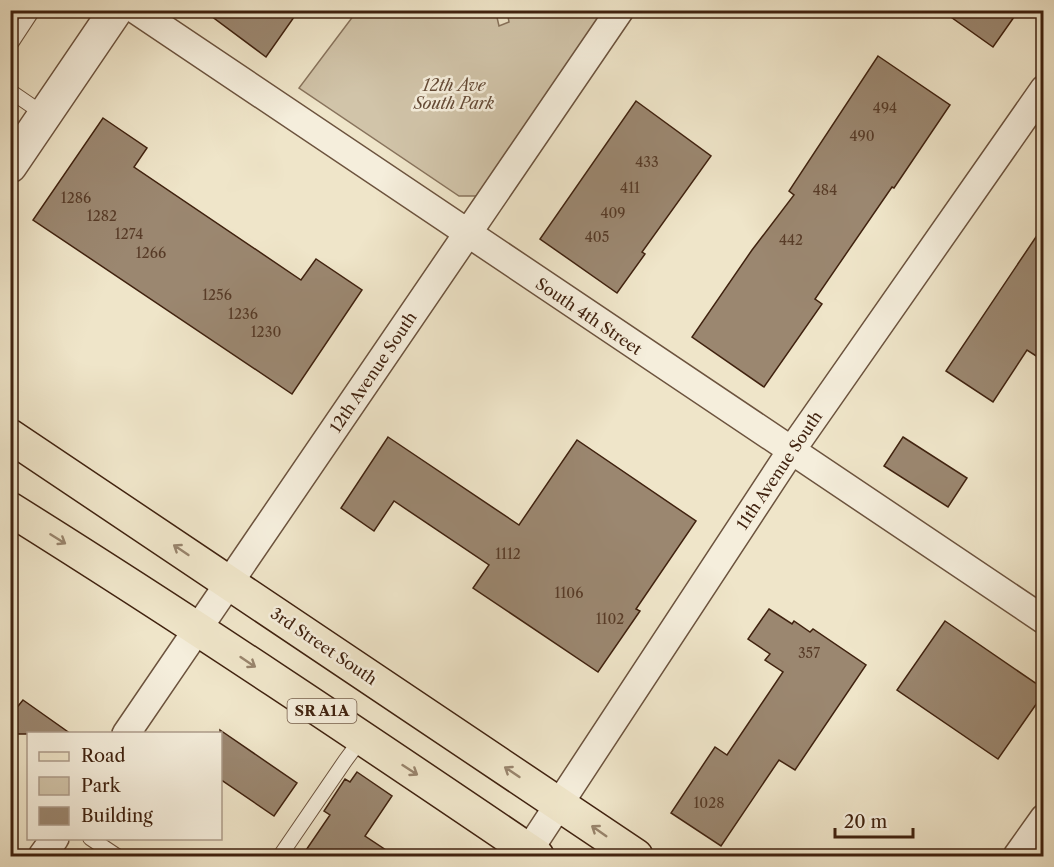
<svg xmlns="http://www.w3.org/2000/svg" width="1054" height="867" font-family="'Libre Caslon Text',serif">
<rect width="100%" height="100%" fill="#efe5c9"/>
<filter id="stains"><feTurbulence type="fractalNoise" baseFrequency=".00333" numOctaves="4"/><feColorMatrix values="0 0 0 0 .2 0 0 0 0 .09 0 0 0 0 .02 0 0 0 .5 -.17"/></filter>
<radialGradient id="worn" r=".72"><stop offset=".6" stop-color="#630" stop-opacity="0"/><stop offset="1" stop-color="#630" stop-opacity=".3"/></radialGradient>
<path fill="#d1c4a9" stroke="#88735c" stroke-width="1.5" d="M357 11H493L496 13 499 26 509 22 507 11H612L486 196H459L299 88Z"/>
<path fill="#9b8770" stroke="#40220f" stroke-width="1.5" d="M203 10H299L266 57Z
M941 10H1019L993 47Z
M878 56 950 105 894 188 892 187 815 299 822 304 764 387 692 337 752 250 794 195 789 191Z
M636 101 711 156 642 252 645 254 617 293 540 239Z
M103 118 147 148 134 167 301 280 316 259 362 290 292 394 33 220Z
M1044 225V361L1027 350 993 402 946 371Z
M388 437 519 525 577 440 696 521 636 609 640 611 598 672 473 588 489 565 394 501 374 531 341 508Z
M903 437 967 478 948 507 884 466Z
M769 609 792 624 794 621 810 632 813 629 866 665 795 770 779 760 721 846 671 813 715 747 727 755 783 672 765 660 770 654 748 639Z
M945 621 1044 689V693L998 759 897 690Z
M23 700 71 734H10V716Z
M220 730 297 783 274 816 220 779Z
M357 772 392 796 365 836 395 856H302L330 815 324 811 345 779 350 782Z"/>
<g fill="none" stroke-linecap="round" stroke-linejoin="round">
<defs>
<path id="service" d="M10 45 33 10
M10 91 45 115
M90 838 117 856
M280 856 345 761 362 738"/>
<path id="minor" d="M136 10 1044 620
M126 734 620 10
M42 856 55 838
M525 856 791 451 1044 89
M1017 856 1044 818"/>
<path id="tertiary" d="M10 166 116 10"/>
<path id="primary" d="M10 436 636 856
M10 509C189 621 363 738 537 856"/>
</defs>
<use href="#service" stroke="#6c533e" stroke-width="16"/>
<use href="#minor" stroke="#6c533e" stroke-width="30"/>
<use href="#tertiary" stroke="#6c533e" stroke-width="36"/>
<use href="#primary" stroke="#40220f" stroke-width="36"/>
<use href="#service" stroke="#f5eedc" stroke-width="14"/>
<use href="#minor" stroke="#f5eedc" stroke-width="27"/>
<use href="#tertiary" stroke="#f5eedc" stroke-width="33"/>
<use href="#primary" stroke="#efe5c9" stroke-width="33"/>
</g>
<defs><path id="oneway-shaft" d="M-6 0H5M1.5-3L5.5 0L1.5 3" fill="none" stroke-width="1.6" stroke-linecap="round" stroke-linejoin="round" transform="scale(1.5)"/></defs>
<g stroke="#98846c">
<use href="#oneway-shaft" transform="translate(58 539) rotate(32)"/>
<use href="#oneway-shaft" transform="translate(181 550) rotate(-146)"/>
<use href="#oneway-shaft" transform="translate(248 662) rotate(34)"/>
<use href="#oneway-shaft" transform="translate(410 770) rotate(33)"/>
<use href="#oneway-shaft" transform="translate(512 772) rotate(-146)"/>
<use href="#oneway-shaft" transform="translate(599 831) rotate(-145)"/>
</g>
<g text-anchor="middle" stroke-width="5" stroke-linejoin="round" paint-order="stroke">
<g font-size="14" fill="#573b27">
<text x="885" y="113">494</text>
<text x="862" y="141">490</text>
<text x="647" y="167">433</text>
<text x="630" y="193">411</text>
<text x="825" y="195">484</text>
<text x="76" y="203">1286</text>
<text x="613" y="218">409</text>
<text x="102" y="221">1282</text>
<text x="129" y="239">1274</text>
<text x="597" y="242">405</text>
<text x="791" y="245">442</text>
<text x="151" y="258">1266</text>
<text x="217" y="300">1256</text>
<text x="243" y="319">1236</text>
<text x="266" y="337">1230</text>
<text x="508" y="559">1112</text>
<text x="569" y="598">1106</text>
<text x="610" y="624">1102</text>
<text x="809" y="658">357</text>
<text x="709" y="808">1028</text>
</g>
<rect fill="#f5eedc" stroke="#765f4c" stroke-width="1.5" x="287.5" y="699" width="69" height="24" rx="4.5"/>
<g font-size="15" font-weight="bold" fill="#40220f">
<text x="322" y="716">SR A1A</text>
</g>
<g font-size="16" font-style="italic" fill="#644a36" stroke="#f5eedc">
<text x="454" y="91">12th Ave<tspan x="454" dy="18">South Park</tspan></text>
</g>
<g font-size="16" fill="#40220f" stroke="#f5eedc">
<text transform="translate(589 316) rotate(34)" y="6">South 4th Street</text>
<text transform="translate(373 372) rotate(-56)" y="6">12th Avenue South</text>
<text transform="translate(779 470) rotate(-56)" y="6">11th Avenue South</text>
<text transform="translate(324 646) rotate(34)" y="6">3rd Street South</text>
</g>
</g>
<rect width="1054" height="867" fill="none" stroke="#efe5c9" stroke-width="36"/>
<rect x="12" y="12" width="1030" height="843" fill="none" stroke="#40220f" stroke-width="3"/>
<rect x="18" y="18" width="1018" height="831" fill="none" stroke="#40220f" stroke-width="1.5"/>
<rect x="27" y="732" width="195" height="108" fill="#f5eedc" stroke="#ad9c8a" stroke-width="1.5"/>
<rect x="39" y="752" width="30" height="9" fill="#efe5c9" stroke="#ad9c8a" stroke-width="1.5"/>
<text x="81" y="762" font-size="18" fill="#40220f">Road</text>
<rect x="39" y="777" width="30" height="18" fill="#d1c4a9" stroke="#ad9c8a" stroke-width="1.5"/>
<text x="81" y="792" font-size="18" fill="#40220f">Park</text>
<rect x="39" y="807" width="30" height="18" fill="#9b8770" stroke="#ad9c8a" stroke-width="1.5"/>
<text x="81" y="822" font-size="18" fill="#40220f">Building</text>
<path d="M835 828v9h78v-9" fill="none" stroke="#40220f" stroke-width="3"/>
<text x="844" y="828" font-size="18" fill="#40220f" stroke="#f5eedc" stroke-width="4.5" paint-order="stroke">20 m</text>
<rect width="100%" height="100%" filter="url(#stains)"/>
<rect width="100%" height="100%" fill="url(#worn)"/>
</svg>
